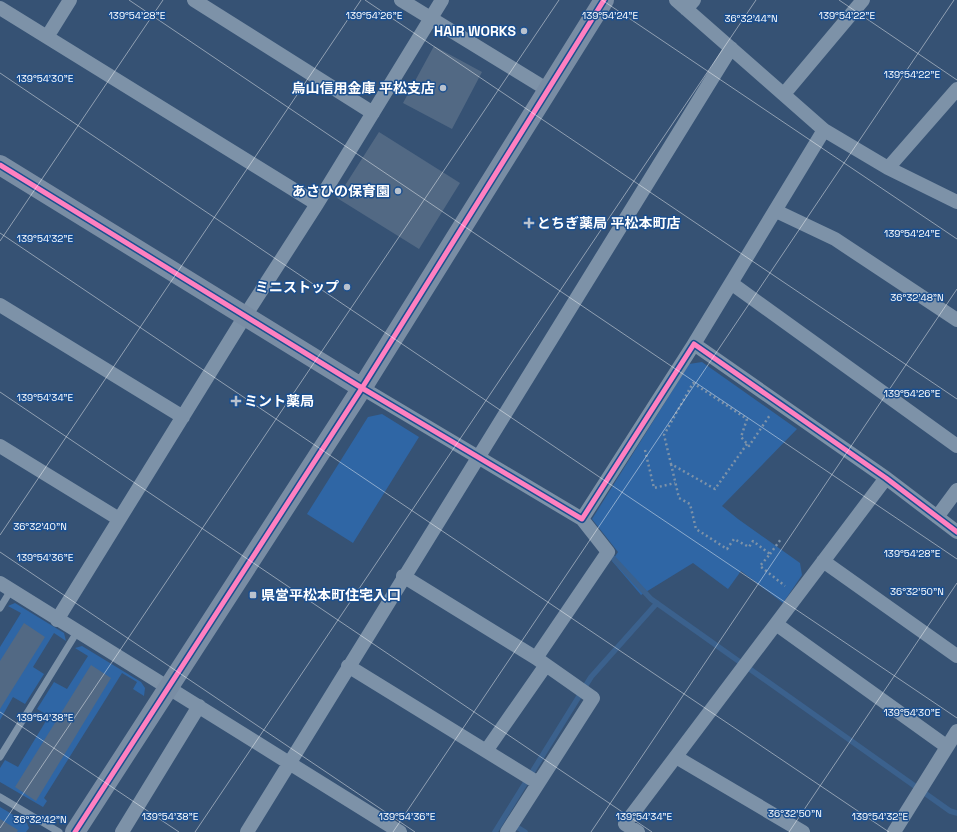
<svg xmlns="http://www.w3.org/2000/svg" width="957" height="832" font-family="'Space Grotesk','Noto Sans JP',sans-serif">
<rect width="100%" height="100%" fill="#365274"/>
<path fill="#2f66a5" d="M702 362 797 429 722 506 738 519 800 563 802 575 783 603 741 571 728 589 693 563 641 595 612 561 618 552 592 519 689 364Z
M382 414 419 437 353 543 307 514 368 417Z
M15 603 64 633 66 641 54 633 33 667 44 674 25 704 13 697 0 720V647L21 613 8 606Z
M82 646 141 682 145 688 144 696 133 689 137 682 122 673 44 798 47 801 43 807 0 782V768L5 760 18 767 49 716 37 709 54 682 67 689 88 656 75 648Z
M0 807 27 823 29 828 26 832H0Z"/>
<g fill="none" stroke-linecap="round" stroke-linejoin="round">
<path stroke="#3b618d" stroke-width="5.5" d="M613 558 651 599 950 811 957 813
M512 824 525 832
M495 832 591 677 657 603"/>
</g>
<path fill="#526984" d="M434 46 482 72 452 129 403 103Z
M379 132 460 183 419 249 337 198Z
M24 623 45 637 0 709V661Z
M91 665 111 678 36 801 15 787Z
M0 819 18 830 17 832H0Z"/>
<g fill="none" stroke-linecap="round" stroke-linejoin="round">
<path stroke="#7d92a8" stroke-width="2.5" stroke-dasharray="2 3" stroke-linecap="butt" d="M747 444 715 489 671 464 664 435 693 383 747 419 741 437 749 446 770 415
M645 450 654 488 675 483
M671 464 679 498 690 504 696 529 727 549 734 539 749 547 753 541 770 554 760 566 785 586
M770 554 781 539"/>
<path stroke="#7d92a8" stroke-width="7" d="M0 608 11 590
M0 757 77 632
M0 797 59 832"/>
<path stroke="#7d92a8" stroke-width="14" d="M194 0 373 113
M401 0 548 90
M676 0 824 130 888 168 957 202
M0 8 317 204
M686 9 694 0
M47 37 70 0
M784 94 863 0
M888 168 957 89
M776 211 835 239 957 320
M731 283 957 446
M0 305 183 417
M694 344 824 130
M362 388 582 519 694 344 886 478 957 532
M0 446 119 519
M937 517 957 490
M823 561 957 656
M403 576 536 658
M0 583 400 832
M57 620 245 316 317 204 442 0
M776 624 946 746
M348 666 538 783
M486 751 546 665
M676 757 803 832
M122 832 199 706
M247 832 731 48
M507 832 593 698 536 658 608 552 582 519
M638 832 625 824 886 478
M894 832 957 731"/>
<path stroke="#798da4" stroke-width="20" d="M0 165 362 388
M75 832 362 388 604 0"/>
<defs>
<path id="cycleway" d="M0 165 362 388 582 519 694 344 886 478 957 532
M75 832 362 388 604 0"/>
</defs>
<use href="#cycleway" stroke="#1b4f8f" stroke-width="8"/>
<use href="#cycleway" stroke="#ff80c0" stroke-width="5"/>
</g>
<path fill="none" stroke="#fff" stroke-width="1" stroke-opacity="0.45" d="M129 0 957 559M365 0 957 399M602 0 957 239M839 0 957 80M0 73 957 718M0 233 889 832M0 241 163 0M0 392 652 832M0 535 361 0M0 552 415 832M0 712 179 832M0 828 559 0M195 832 756 0M393 832 954 0M591 832 957 289M789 832 957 583"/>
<g fill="#b9c2ce" stroke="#1b4f8f" stroke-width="1.5">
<circle cx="524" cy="31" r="4"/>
<circle cx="443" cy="88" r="4"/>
<circle cx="398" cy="191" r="4"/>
<path d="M527 217h4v4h4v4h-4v4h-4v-4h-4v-4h4z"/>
<circle cx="347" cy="287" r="4"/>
<path d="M234 395h4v4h4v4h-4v4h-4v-4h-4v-4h4z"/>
<rect x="249" y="591" width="8" height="8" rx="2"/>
</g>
<g text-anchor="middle" stroke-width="3" stroke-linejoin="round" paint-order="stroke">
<g font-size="14" font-weight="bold" fill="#fff" stroke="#1b4f8f" text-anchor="end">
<text x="516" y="36">HAIR WORKS</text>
<text x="435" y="93">烏山信用金庫 平松支店</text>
<text x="390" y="196">あさひの保育園</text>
<text x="537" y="228" text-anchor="start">とちぎ薬局 平松本町店</text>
<text x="339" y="292">ミニストップ</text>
<text x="244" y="406" text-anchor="start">ミント薬局</text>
<text x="261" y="600" text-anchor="start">県営平松本町住宅入口</text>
</g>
</g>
<g font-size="10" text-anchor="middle" fill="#fff" stroke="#1b4f8f" stroke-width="3" stroke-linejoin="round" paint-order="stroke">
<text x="137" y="19">139°54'28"E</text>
<text x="374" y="19">139°54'26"E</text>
<text x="610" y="19">139°54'24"E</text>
<text x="847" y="19">139°54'22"E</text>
<text x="751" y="22">36°32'44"N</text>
<text x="912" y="78">139°54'22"E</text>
<text x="45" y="82">139°54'30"E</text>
<text x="912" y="237">139°54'24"E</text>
<text x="45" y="242">139°54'32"E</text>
<text x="917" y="301">36°32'48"N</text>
<text x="912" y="397">139°54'26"E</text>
<text x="45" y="401">139°54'34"E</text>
<text x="40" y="530">36°32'40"N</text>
<text x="912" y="557">139°54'28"E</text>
<text x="45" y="561">139°54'36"E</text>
<text x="917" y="595">36°32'50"N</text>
<text x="912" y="716">139°54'30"E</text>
<text x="45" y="721">139°54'38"E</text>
<text x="795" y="817">36°32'50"N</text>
<text x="170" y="820">139°54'38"E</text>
<text x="407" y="820">139°54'36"E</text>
<text x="644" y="820">139°54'34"E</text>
<text x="880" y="820">139°54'32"E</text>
<text x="40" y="823">36°32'42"N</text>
</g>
</svg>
